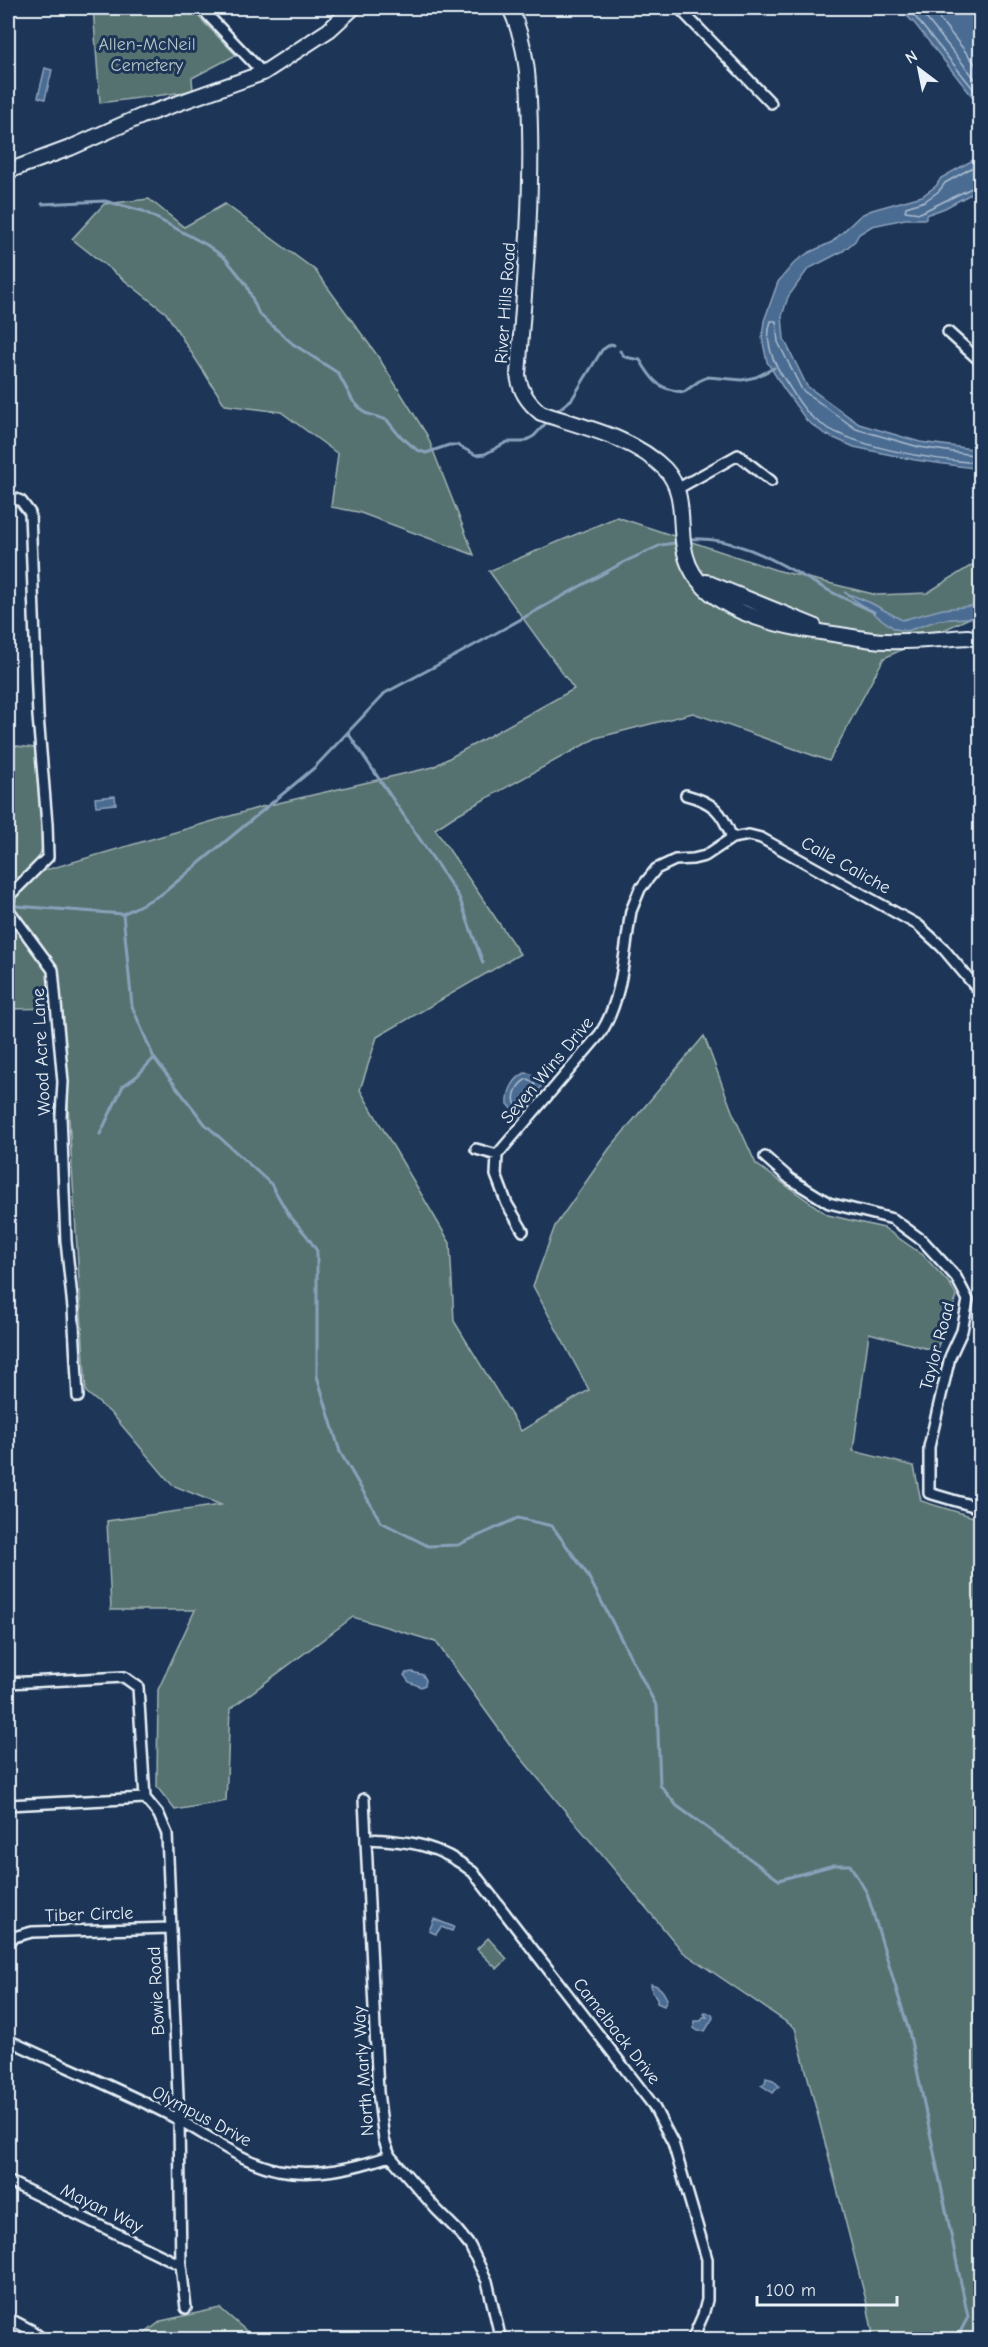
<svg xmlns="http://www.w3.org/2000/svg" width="988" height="2347" font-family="'Comic Neue',sans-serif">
<rect width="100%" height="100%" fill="#1d3557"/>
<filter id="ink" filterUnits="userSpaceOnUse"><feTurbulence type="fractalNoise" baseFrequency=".0167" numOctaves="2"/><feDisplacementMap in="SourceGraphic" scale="12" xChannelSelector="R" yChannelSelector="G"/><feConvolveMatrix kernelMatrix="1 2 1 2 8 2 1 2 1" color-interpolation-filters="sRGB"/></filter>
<g filter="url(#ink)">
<path fill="#57726f" stroke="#a0b2b4" stroke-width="1.5" d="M93 8H190L236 55 192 78 193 91 100 103Z
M149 199 184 227 225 204 315 270 377 355 427 435 474 555 358 512 331 507 338 454 281 412 225 405 166 313 72 239 104 204Z
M617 517 776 570 877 595 927 593 980 560V613L884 658 829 761 693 713 596 738 458 814 435 829 520 954 377 1037 360 1090 450 1243 454 1321 521 1431 589 1390 533 1286 555 1226 609 1149 704 1036 732 1111 756 1164 828 1215 884 1228 923 1255 950 1284 957 1297 936 1351 869 1333 853 1451 914 1466 921 1501 980 1519V2339H871L873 2335 867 2304 795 2028 683 1952 511 1746 436 1642 353 1617 230 1709 226 1801 175 1810 157 1787 158 1690 195 1610H111L107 1521 221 1505 172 1485 113 1415 86 1392 62 1008 8 1009V748L16 746 35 748 43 845 38 860 46 870 261 807 433 767 574 689 489 571Z
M488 1938 507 1959 497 1969 477 1949Z
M220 2308 251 2335V2339H138L161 2321Z"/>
<path fill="#4c6c92" stroke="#8aa1bb" stroke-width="1.5" d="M899 8H980V106L915 24Z
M45 68 52 70 45 99 38 97Z
M980 156V189L945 208 926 215V219H905L872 226 859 234 855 241 843 251 808 269 788 297 782 316 784 339 807 386 859 424 920 442 980 450V469L915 460 854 447 825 434 807 421 784 389 767 362 762 338 764 321 778 282 795 262 808 253 832 242 861 215 872 210 922 196 936 186 941 178Z
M844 592 871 603 902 620 943 609 980 605V617L939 620 907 631 895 629Z
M115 796 116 804 96 806 95 798Z
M525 1073C532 1073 537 1076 541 1082V1087L522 1110 515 1112 508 1104C507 1092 513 1079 525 1073Z
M412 1672 423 1675 426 1680 425 1685 421 1687 409 1682 404 1675 406 1673Z
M434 1919 454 1927 452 1931 441 1927 436 1934 429 1931Z
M651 1984C659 1985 664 1992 667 1999L664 2006 657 2003V1998L652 1992Z
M705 2013 712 2014 713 2018 705 2031H698L694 2028V2021H701L703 2017H707L704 2014Z
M766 2078 773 2080 779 2086 773 2093 761 2085 765 2083Z"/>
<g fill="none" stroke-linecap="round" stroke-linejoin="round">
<path stroke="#aabccf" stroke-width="1.5" d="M908 8 980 97
M918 8 980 85
M931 8 980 70
M980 163 945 183 939 191 925 201 906 207 905 211 920 213 980 184
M980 456 919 447 856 429 802 390 778 342 776 321H771C764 341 772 360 783 377 792 390 801 408 813 418 848 448 935 460 980 463
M528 1079 534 1083 535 1086 519 1104 516 1105C511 1096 518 1082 528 1079Z"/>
<path stroke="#8aa1bb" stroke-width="3" d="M42 204 105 201 143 211 207 245 226 259 246 284 259 314 293 344 338 373 353 401 365 413 387 420 398 434 417 450 426 453 449 445H457L476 455 485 454 507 442H523L534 436 546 423
M620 351 625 357 640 360C652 380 658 390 684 392L699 381 708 377 742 380 756 377 774 368
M558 410 572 399 602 350 611 344 614 345
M688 539C738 535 782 565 824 588 840 597 857 604 874 612
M348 733 459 897 483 963
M16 906 123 914 162 894 314 768 385 693 460 653 624 562 661 545 675 543
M123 914 132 1006 154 1058 205 1124 271 1184 289 1215 307 1236 317 1251V1376L340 1452 381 1522 428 1546 458 1545 518 1518 552 1526 587 1574 657 1707 660 1785 677 1806 779 1880 834 1865H850L867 1893 909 2031 968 2317 956 2340
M100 1134 123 1086 137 1076 154 1058"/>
<defs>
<path id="street" d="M201 8 263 73
M679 8 771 103
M948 332 980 361
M677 489 738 455 771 481
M8 496 21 501 30 513 38 716 47 824 48 857 10 895 8 909 53 970 63 1082 61 1116 66 1241 73 1308 78 1397
M686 795C713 802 722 811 732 838L749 835 761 838 918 925 942 947 980 992
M476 1149 497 1155
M765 1157 790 1179 829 1203 893 1219 923 1241 956 1277 968 1300 962 1331 950 1357 929 1447V1493L980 1508
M523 1231 507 1204 496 1175 497 1155 600 1034C623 999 624 952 631 911L640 889 656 869 675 860 693 859 705 856 732 838
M8 1683 124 1677 138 1687 145 1798 159 1815 167 1834 179 2120 181 2265 186 2308
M364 1799 378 2092 384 2140 390 2156 436 2209 457 2230 470 2246 487 2281 501 2340
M8 1805 145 1798
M367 1839C410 1841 438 1844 473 1872L653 2105 673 2143 707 2259V2300L703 2315 692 2340
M10 1938 32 1932 170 1928
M8 2040C65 2067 125 2091 181 2121 212 2138 243 2163 278 2170 318 2177 353 2168 390 2156
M8 2181 181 2265
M8 2318 31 2330 44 2340"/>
<path id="secondary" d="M510 8C528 46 529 86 530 128 532 210 524 293 518 375 520 391 528 403 541 413 582 427 633 437 665 469 690 496 675 533 689 565 712 617 790 628 840 635 855 637 870 641 885 641 913 642 940 639 967 637L980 639
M8 171 70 148 142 116 263 73 329 30 353 8
M706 582 814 626"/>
</defs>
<use href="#street" stroke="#e8f1f8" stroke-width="14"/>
<use href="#secondary" stroke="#e8f1f8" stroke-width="18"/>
<use href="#street" stroke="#1d3557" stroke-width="9"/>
<use href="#secondary" stroke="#1d3557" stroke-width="14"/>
</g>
</g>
<g text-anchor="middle" stroke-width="6" stroke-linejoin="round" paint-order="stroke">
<g font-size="18" fill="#b5c5c8" stroke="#1d3557">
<text x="147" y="50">Allen-McNeil<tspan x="147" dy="21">Cemetery</tspan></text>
</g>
<g font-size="18" fill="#e8f1f8" stroke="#1d3557">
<text transform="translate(505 303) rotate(-86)" y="6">River Hills Road</text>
<text transform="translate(846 865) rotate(29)" y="6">Calle Caliche</text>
<text transform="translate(41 1052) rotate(-93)" y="6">Wood Acre Lane</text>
<text transform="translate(547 1070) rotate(-50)" y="6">Seven Wins Drive</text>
<text transform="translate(937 1346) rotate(-75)" y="6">Taylor Road</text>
<text transform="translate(89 1914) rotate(-2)" y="6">Tiber Circle</text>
<text transform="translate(156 1991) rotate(-93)" y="6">Bowie Road</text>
<text transform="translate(617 2031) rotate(52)" y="6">Camelback Drive</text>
<text transform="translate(363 2071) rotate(-94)" y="6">North Marly Way</text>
<text transform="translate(202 2116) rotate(28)" y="6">Olympus Drive</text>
<text transform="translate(102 2208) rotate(26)" y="6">Mayan Way</text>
</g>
</g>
<rect width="988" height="2347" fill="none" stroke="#1d3557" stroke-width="30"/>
<rect x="15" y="15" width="958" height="2317" fill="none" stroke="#e8f1f8" stroke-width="2" filter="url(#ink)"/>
<g transform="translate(919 69) rotate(328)" stroke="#1d3557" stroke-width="4.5" paint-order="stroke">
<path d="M0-4.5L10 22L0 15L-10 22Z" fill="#e8f1f8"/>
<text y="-9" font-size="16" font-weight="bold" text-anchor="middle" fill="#e8f1f8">N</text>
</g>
<path d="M757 2296v9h140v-9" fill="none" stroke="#e8f1f8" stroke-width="3"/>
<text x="766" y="2296" font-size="18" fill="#e8f1f8" stroke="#1d3557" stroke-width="4.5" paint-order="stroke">100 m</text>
</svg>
